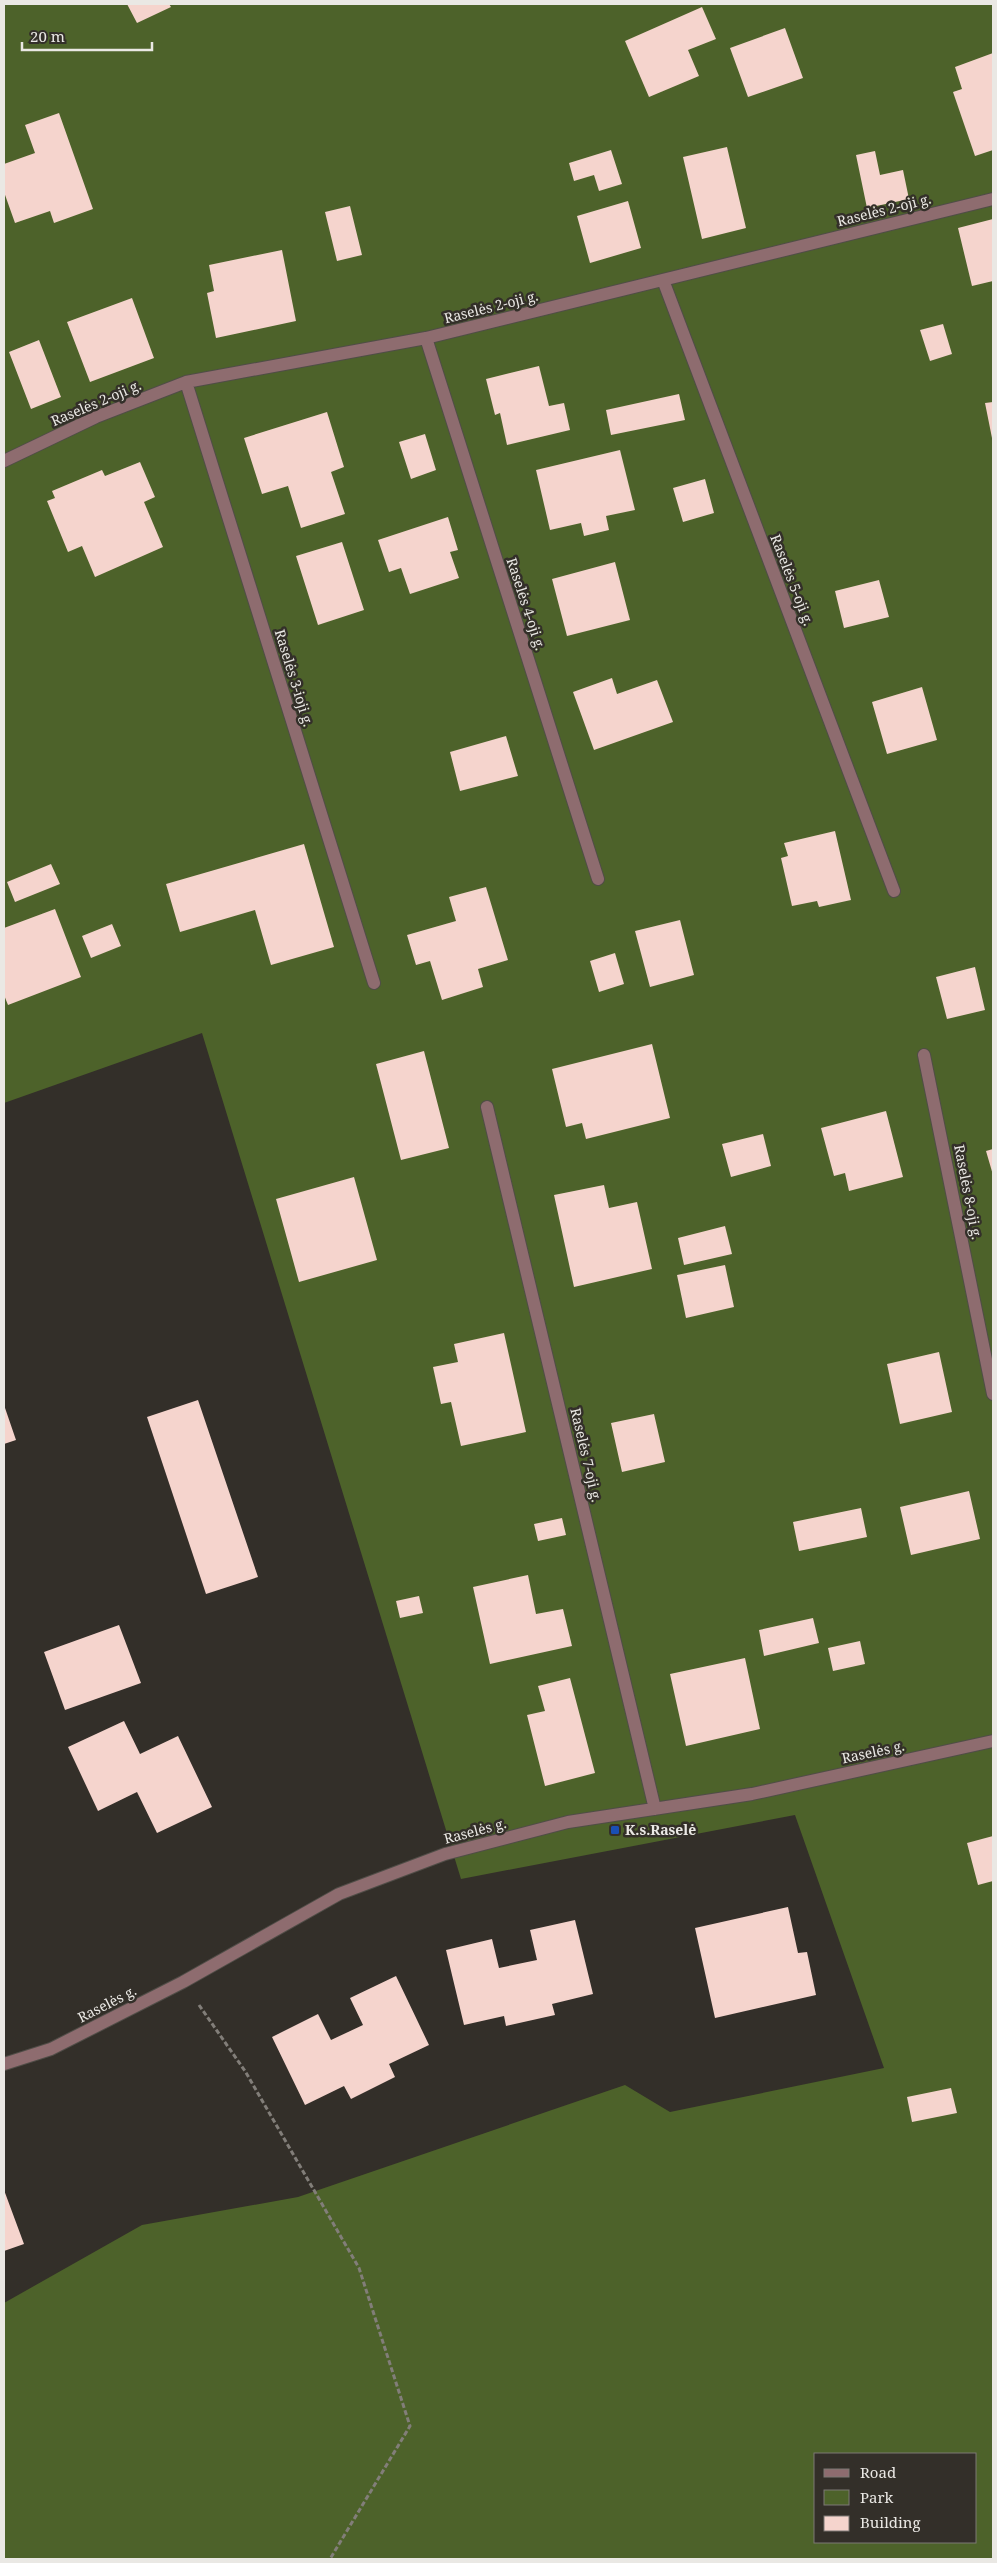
<svg xmlns="http://www.w3.org/2000/svg" width="997" height="2563" font-family="'Noto Serif',serif">
<rect width="100%" height="100%" fill="#332f29"/>
<path fill="#4d622a" fill-rule="evenodd" d="M4 4H993V2559H4V2303L142 2225 298 2197 625 2085 670 2112 884 2068 795 1815 461 1879 202 1033 4 1103ZM816 2454H976V2542H816Z"/>
<path fill="#f5d4cd" d="M127 4H169L171 7 137 23Z
M702 7 716 39 688 50 699 76 649 97 625 41Z
M785 28 803 78 748 97 730 48Z
M993 53V150L975 156 953 92 962 89 955 67Z
M59 113 93 209 54 223 50 211 15 223 4 192V164L35 153 25 125Z
M727 147 746 228 702 239 683 157Z
M611 150 622 184 599 191 594 175 574 181 569 163Z
M875 151 880 175 903 170 909 199 867 208 856 155Z
M628 201 641 248 590 263 577 216Z
M350 206 362 255 337 261 325 212Z
M993 219V281L972 286 958 228Z
M282 250 296 321 216 338 207 293 214 291 209 265Z
M132 298 154 358 90 382 67 322Z
M943 324 952 354 930 361 920 330Z
M39 340 61 397 31 409 9 352Z
M539 366 549 406 564 403 570 430 507 445 500 413 495 415 486 379Z
M679 394 685 420 611 435 606 410Z
M993 402V438H992L985 403Z
M327 412 344 467 331 472 345 514 301 528 288 486 262 494 244 438Z
M425 434 436 470 411 479 399 442Z
M620 450 635 510 606 516 609 530 584 536 581 523 550 530 536 470Z
M140 462 155 497 144 502 163 547 95 577 82 546 68 552 47 501 55 498 52 491 102 470 105 476Z
M705 479 714 513 683 522 673 488Z
M448 517 458 550 450 552 459 578 410 594 401 568 389 572 378 540Z
M342 542 364 610 318 625 296 556Z
M615 562 630 620 567 636 552 579Z
M879 580 889 617 844 628 835 591Z
M612 678 617 694 657 680 673 722 594 750 573 692Z
M922 687 937 740 887 754 872 702Z
M506 736 518 776 460 791 450 752Z
M835 831 851 900 819 907 817 901 792 906 781 858 788 856 784 843Z
M304 844 334 947 271 965 255 910 180 932 166 884Z
M51 864 60 884 15 902 7 882Z
M486 887 508 960 478 969 483 987 442 1000 430 961 416 965 407 935 456 921 449 897Z
M55 909 81 977 8 1005 4 995V928Z
M680 920 694 975 650 987 635 931Z
M112 924 121 946 91 958 82 936Z
M615 953 624 984 599 992 590 961Z
M975 967 985 1010 947 1019 936 977Z
M652 1044 670 1118 586 1139 582 1123 566 1127 552 1069Z
M424 1051 449 1148 401 1160 376 1064Z
M886 1111 903 1177 849 1191 845 1173 834 1176 821 1128Z
M763 1134 771 1166 731 1177 722 1144Z
M993 1149V1175L986 1151Z
M354 1177 377 1260 299 1282 276 1199Z
M604 1185 609 1208 637 1202 652 1269 574 1287 554 1195Z
M725 1226 732 1254 684 1265 678 1238Z
M725 1265 734 1307 686 1318 677 1275Z
M504 1333 526 1432 461 1446 451 1402 441 1404 433 1367 458 1362 454 1344Z
M939 1352 952 1412 900 1424 887 1364Z
M198 1400 258 1577 206 1594 147 1417Z
M4 1405 16 1440 4 1444Z
M654 1414 665 1462 622 1472 611 1423Z
M969 1491 980 1539 911 1555 900 1507Z
M861 1508 867 1537 799 1551 793 1522Z
M562 1518 566 1535 538 1541 534 1524Z
M528 1575 536 1614 563 1609 572 1646 490 1664 473 1587Z
M419 1596 423 1613 400 1618 396 1601Z
M813 1618 819 1643 764 1656 759 1630Z
M119 1625 141 1683 65 1710 44 1652Z
M860 1641 865 1664 833 1671 828 1648Z
M745 1658 760 1729 686 1746 670 1674Z
M570 1678 595 1773 545 1786 527 1715 545 1711 538 1686Z
M124 1721 140 1754 178 1736 212 1807 157 1833 137 1792 98 1811 68 1747Z
M993 1836V1881L978 1885 967 1843Z
M788 1907 798 1953 807 1952 816 1995 715 2018 695 1928Z
M575 1920 593 1994 552 2004 555 2015 506 2026 504 2016 464 2025 446 1950 492 1939 499 1968 537 1960 530 1930Z
M396 1976 429 2045 389 2064 395 2077 351 2099 344 2086 305 2105 272 2037 318 2014 331 2040 363 2025 350 1998Z
M951 2088 957 2113 912 2122 907 2097Z
M4 2190 24 2244 4 2251Z"/>
<g fill="none" stroke-linecap="round" stroke-linejoin="round">
<defs>
<path id="minor" d="M663 280 894 891
M426 338 598 879
M186 382 374 983
M4 461 96 417 186 382 426 338 993 199
M924 1055 993 1394
M487 1107 655 1809
M4 2064 51 2049 183 1982 339 1894 445 1854 568 1822 752 1794 993 1741"/>
</defs>
<use href="#minor" stroke="#504d47" stroke-width="14"/>
<path stroke="#827e79" stroke-width="3" stroke-dasharray="5 2.5" stroke-linecap="butt" d="M199 2005 245 2071 359 2268 410 2426 330 2559"/>
<use href="#minor" stroke="#8e6c6f" stroke-width="12"/>
</g>
<rect fill="#1a4fb4" stroke="#332f29" stroke-width="2" x="610" y="1825" width="10" height="10" rx="2.5"/>
<g text-anchor="middle" stroke-width="5" stroke-linejoin="round" paint-order="stroke">
<g font-size="14" fill="#eae8e4" stroke="#332f29">
<text transform="translate(884 210) rotate(-14)" y="5">Raselės 2-oji g.</text>
<text transform="translate(491 307) rotate(-14)" y="5">Raselės 2-oji g.</text>
<text transform="translate(96 403) rotate(-23)" y="5">Raselės 2-oji g.</text>
<text transform="translate(792 580) rotate(69)" y="5">Raselės 5-oji g.</text>
<text transform="translate(526 604) rotate(72)" y="5">Raselės 4-oji g.</text>
<text transform="translate(294 678) rotate(73)" y="5">Raselės 3-ioji g.</text>
<text transform="translate(968 1192) rotate(79)" y="5">Raselės 8-oji g.</text>
<text transform="translate(586 1455) rotate(77)" y="5">Raselės 7-oji g.</text>
<text transform="translate(873 1752) rotate(-12)" y="5">Raselės g.</text>
<text transform="translate(475 1831) rotate(-15)" y="5">Raselės g.</text>
<text transform="translate(107 2004) rotate(-27)" y="5">Raselės g.</text>
</g>
<g font-size="14" font-weight="bold" fill="#eae8e4" stroke="#332f29" text-anchor="start">
<text x="625" y="1835">K.s.Raselė</text>
</g>
</g>
<rect width="997" height="2563" fill="none" stroke="#eae8e4" stroke-width="10"/>
<rect x="814" y="2453" width="162" height="90" fill="#332f29" stroke="#7c7974"/>
<rect x="824" y="2469" width="25" height="8" fill="#8e6c6f" stroke="#7c7974"/>
<text x="860" y="2478" font-size="15" fill="#eae8e4">Road</text>
<rect x="824" y="2490" width="25" height="15" fill="#4d622a" stroke="#7c7974"/>
<text x="860" y="2503" font-size="15" fill="#eae8e4">Park</text>
<rect x="824" y="2516" width="25" height="15" fill="#f5d4cd" stroke="#7c7974"/>
<text x="860" y="2528" font-size="15" fill="#eae8e4">Building</text>
<path d="M22 42v8h130v-8" fill="none" stroke="#eae8e4" stroke-width="2.5"/>
<text x="30" y="42" font-size="15" fill="#eae8e4" stroke="#332f29" stroke-width="4" paint-order="stroke">20 m</text>
</svg>
